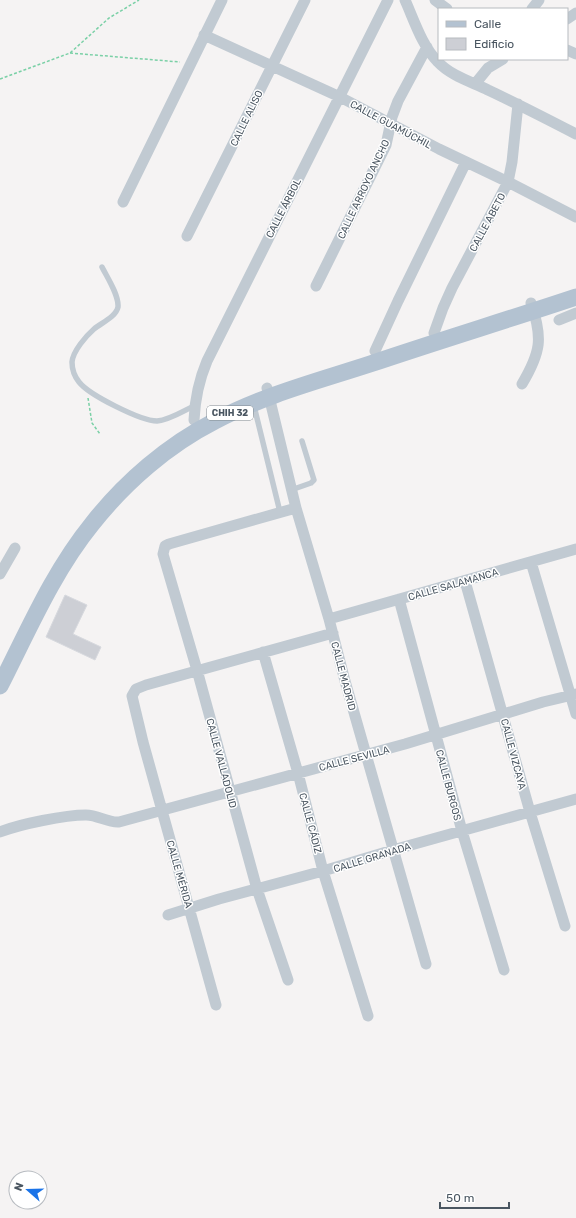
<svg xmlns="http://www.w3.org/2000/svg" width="576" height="1218" font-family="Rubik,sans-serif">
<rect width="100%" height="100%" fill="#f5f3f3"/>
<path fill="#cdcfd5" stroke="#d7d9de" d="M65 595 87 605 73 634 101 647 95 660 46 637Z"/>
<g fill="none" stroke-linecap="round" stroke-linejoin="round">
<path stroke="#7ad0a6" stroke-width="1.5" stroke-dasharray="3 2" stroke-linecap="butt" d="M70 53 180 62
M0 79 70 53 109 18 139 0
M88 398 92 423 100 434"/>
<path stroke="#c1cad2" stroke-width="5.5" d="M102 267C107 277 119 295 118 307 116 317 101 323 94 329 86 336 73 351 72 362 72 369 75 377 79 382 89 395 141 421 157 421 170 420 183 411 194 406
M254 406 280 512
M291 490 311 483 314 480 302 441"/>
<path stroke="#c1cad2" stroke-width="11" d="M405 0C414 20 422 46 438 62 451 76 472 82 488 90 518 104 547 119 576 134
M435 0 447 9
M532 9 539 0
M567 19 576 13
M204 35 340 97 439 149 508 182 576 217
M567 50 576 54
M475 84 488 68 503 59
M123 202 222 0
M187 236 305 0
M316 286 386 145 392 117 398 101 427 47
M559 320 576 313
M434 333 443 308 452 288 508 182 512 162 518 104
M375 351 398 301 466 162
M522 384C541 352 543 338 531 303
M267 388 296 508 329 619 345 681 426 964
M194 420C195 399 199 380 207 361L388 0
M531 562 576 714
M0 574 15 548
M465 581 530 812 565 926
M399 599 462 831 504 970
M329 619 576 549
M263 652 298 773 323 871 368 1016
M0 832C20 824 65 815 86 815 98 815 108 823 119 822L405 744 543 702 576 694
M168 915 219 899 323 871 393 850 576 799
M288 980 257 889 197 670 163 554 165 546 169 544 296 508
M216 1005 143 742 132 696 136 689 146 685 333 633"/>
<path stroke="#b3c2d1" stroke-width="17" d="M0 686C28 631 53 572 92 524 125 482 168 445 215 421 264 395 318 381 370 364 438 341 507 320 576 297"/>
</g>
<g text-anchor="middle" stroke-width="3" stroke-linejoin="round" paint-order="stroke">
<rect fill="#fff" stroke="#808990" stroke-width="1" x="207" y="406" width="46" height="14" rx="3"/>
<g font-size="9" font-weight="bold" fill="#4a5661">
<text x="230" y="416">CHIH 32</text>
</g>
<g font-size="10" fill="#4a5661" stroke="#fff">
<text transform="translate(246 118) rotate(-64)" y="4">CALLE ALISO</text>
<text transform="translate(391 124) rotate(28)" y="4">CALLE GUAMÚCHIL</text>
<text transform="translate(363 189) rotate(-65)" y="4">CALLE ARROYO ANCHO</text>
<text transform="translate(283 208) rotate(-63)" y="4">CALLE ÁRBOL</text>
<text transform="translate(487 222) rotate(-62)" y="4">CALLE ABETO</text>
<text transform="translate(453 584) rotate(-16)" y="4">CALLE SALAMANCA</text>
<text transform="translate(344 676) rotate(75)" y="4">CALLE MADRID</text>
<text transform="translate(514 754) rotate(75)" y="4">CALLE VIZCAYA</text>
<text transform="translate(354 758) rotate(-15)" y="4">CALLE SEVILLA</text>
<text transform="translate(222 763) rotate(75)" y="4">CALLE VALLADOLID</text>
<text transform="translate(449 785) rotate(75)" y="4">CALLE BURGOS</text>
<text transform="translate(311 823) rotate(75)" y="4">CALLE CÁDIZ</text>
<text transform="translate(372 857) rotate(-17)" y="4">CALLE GRANADA</text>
<text transform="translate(180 874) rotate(74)" y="4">CALLE MÉRIDA</text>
</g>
</g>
<rect x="438" y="8" width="130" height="52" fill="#ffffff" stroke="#b7bbc0"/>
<rect x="446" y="21" width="20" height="6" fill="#b3c2d1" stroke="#b7bbc0"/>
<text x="474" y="28" font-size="12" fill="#4a5661">Calle</text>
<rect x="446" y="38" width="20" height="12" fill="#cdcfd5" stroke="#b7bbc0"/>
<text x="474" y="48" font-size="12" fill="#4a5661">Edificio</text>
<g transform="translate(28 1190) rotate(290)"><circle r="19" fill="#ffffff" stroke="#b7bbc0"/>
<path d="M0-3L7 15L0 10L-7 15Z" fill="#1a73e8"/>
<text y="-6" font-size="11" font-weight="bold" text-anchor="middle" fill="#4a5661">N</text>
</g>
<path d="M440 1202v6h69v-6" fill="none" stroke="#4a5661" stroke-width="2"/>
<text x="446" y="1202" font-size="12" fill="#4a5661" stroke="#ffffff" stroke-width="3" paint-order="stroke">50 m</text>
</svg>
